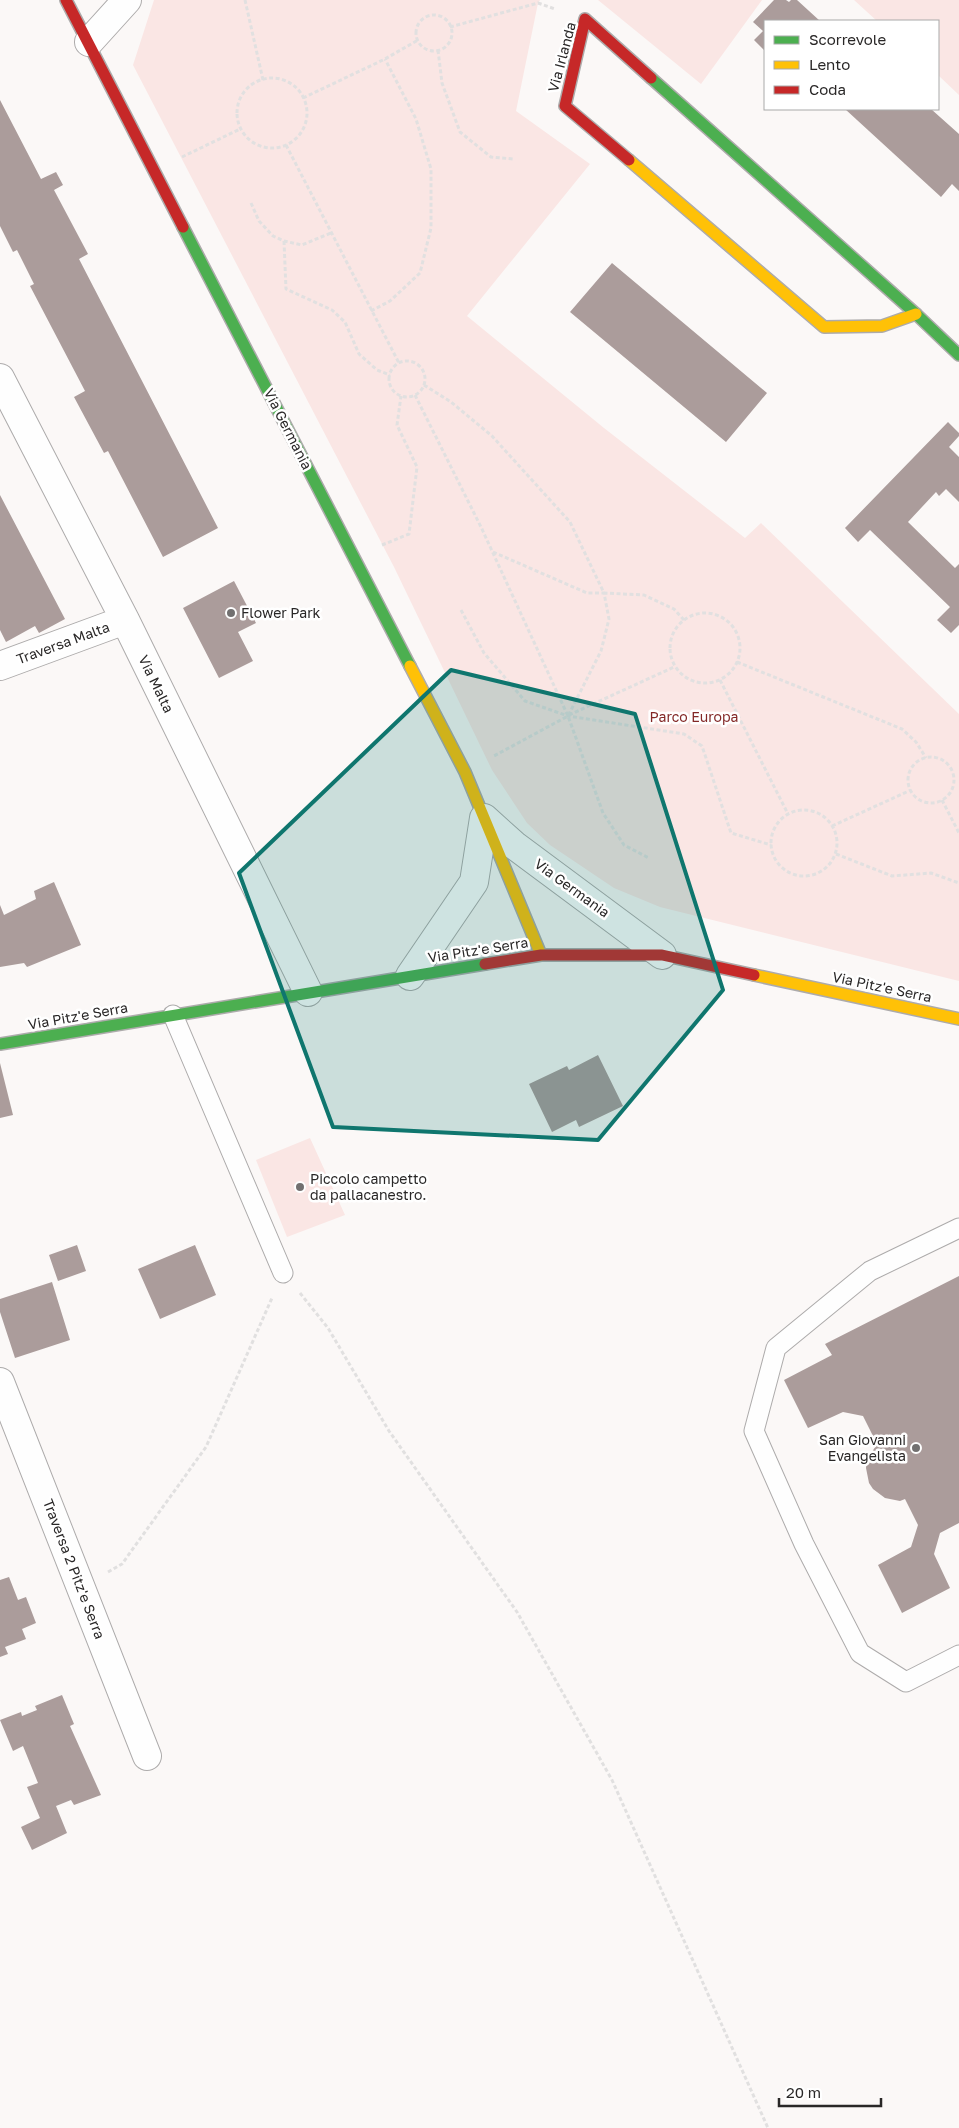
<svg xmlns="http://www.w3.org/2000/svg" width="959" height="2128" font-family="'Golos Text',sans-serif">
<rect width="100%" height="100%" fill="#fbf8f7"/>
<path fill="#fae6e4" d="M154 0H540L538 3 516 111 590 164 467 316 604 428 745 538 761 523 959 714V981L660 907 614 888 550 845 527 823 492 770 394 567 133 65Z
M598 0H762L701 84Z
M854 0H959V95L938 75V21H877Z
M310 1138 345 1215 287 1237 256 1160Z"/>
<path fill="#ab9c9b" d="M774 0H786L789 2 791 0H797L820 21H765V51L754 40 763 31 753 22Z
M0 100 41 179 56 172 63 185 54 190 88 254 79 259 218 528 163 557 108 451 104 453 74 397 85 391 30 286 34 284 17 250 13 252 0 226Z
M845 109H931L959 134V191L952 184 941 197Z
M612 263 767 393 726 442 570 312Z
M948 422 959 433V436L949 447 959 457V502L946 489 939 496 936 492 908 522 955 568 959 564V625L951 633 937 620 950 607 870 530 858 542 845 528Z
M0 495 65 619 39 633 35 626 6 642 0 630Z
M234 581 256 623 238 632 253 661 219 678 183 608Z
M54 882 81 945 27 967 24 963 0 967V905L4 915 36 899 34 891Z
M598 1055 623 1106 579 1127 576 1120 552 1132 529 1084 567 1066 569 1070Z
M0 1063 13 1115 0 1118Z
M77 1245 86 1271 58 1281 49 1255Z
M195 1245 216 1295 160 1319 138 1269Z
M959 1276V1523L940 1533 934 1554 950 1588 902 1613 878 1565 911 1547 918 1525 905 1499 900 1501 885 1498 873 1489 869 1483 866 1468 867 1460 877 1444 863 1416 843 1412 808 1428 784 1380 832 1355 825 1344Z
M52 1282 70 1340 15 1358 0 1312V1299Z
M9 1577 18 1600 26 1597 36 1623 22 1629 26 1639 5 1647 8 1654 0 1657V1580Z
M62 1695 74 1724 70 1726 101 1795 74 1805 71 1800 56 1806 67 1833 32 1850 21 1827 40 1818 27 1787 38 1783 23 1746 13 1751 0 1720 21 1712 22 1716 37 1710 35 1706Z"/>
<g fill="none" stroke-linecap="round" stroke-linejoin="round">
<defs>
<path id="lane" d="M173 1015 283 1273
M959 1228 870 1271 776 1348 754 1431 804 1544 860 1653 906 1682 959 1655"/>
<path id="street" d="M89 42 127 0
M0 378 125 620 308 992
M0 666 125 620
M484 818 514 845 662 955
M410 976 474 882 484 818
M0 1382 147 1756"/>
<path id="fast" d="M651 78 916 314 959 355
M183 227 410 666
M0 1044 485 964"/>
<path id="slow" d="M629 160 824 327 882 326 916 314
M410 666 465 772 541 955
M754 975 959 1019"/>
<path id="jam" d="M66 0 183 227
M629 160 565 106 585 19 651 78
M485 964 541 955H662L754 975"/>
</defs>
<use href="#lane" stroke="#adabab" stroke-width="21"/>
<use href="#street" stroke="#adabab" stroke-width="30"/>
<use href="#fast" stroke="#adabab" stroke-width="14"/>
<use href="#slow" stroke="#adabab" stroke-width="14"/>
<use href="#jam" stroke="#adabab" stroke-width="14"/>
<path stroke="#e1e0e0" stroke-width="3" stroke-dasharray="4 2.5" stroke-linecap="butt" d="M245 0 263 80
M416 33a18 18 0 1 1 36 0a18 18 0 1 1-36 0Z
M450 27 538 3 555 9
M438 50 442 83 460 132 491 157 513 159
M237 113a35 35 0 1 1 70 0a35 35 0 1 1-70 0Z
M303 98 385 59 418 40
M286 145 399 363
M182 157 240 129
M251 203 259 221 273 236 284 241 302 245 331 233
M284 241 286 289 332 310 345 322 359 354 377 370 390 375
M371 311 390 301 420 273 431 228V169L416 119 385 59
M389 379a18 18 0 1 1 36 0a18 18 0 1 1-36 0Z
M424 385 451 402 492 436 570 522 604 593 644 595 674 609 684 620
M415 395 481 527 568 716 492 757
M382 545 409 534 417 467 397 425 401 396
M493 552 587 593H604L609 619 601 651 568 716 603 813 624 845 649 858
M461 610 484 653 525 701 568 716 684 734 702 746 731 833 771 845
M670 648a35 35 0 1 1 70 0a35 35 0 1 1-70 0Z
M737 662 902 729 916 742 926 758
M720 680 788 814
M569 715 674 667
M908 780a23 23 0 1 1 46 0a23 23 0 1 1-46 0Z
M942 800 959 833
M771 843a33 33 0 1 1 66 0a33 33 0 1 1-66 0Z
M832 826 911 790
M836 854 892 876 931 873 959 883
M300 1293 328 1328 389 1431 517 1612 612 1780 768 2128
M108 1572 122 1564 206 1447 272 1298"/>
<use href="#lane" stroke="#fefefe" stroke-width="19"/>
<use href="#street" stroke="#fefefe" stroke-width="28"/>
<use href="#fast" stroke="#4caf50" stroke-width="11"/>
<use href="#slow" stroke="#ffc107" stroke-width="11"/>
<use href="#jam" stroke="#c62828" stroke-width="11"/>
</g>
<path fill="#0f766e" fill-opacity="0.2" stroke="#0f766e" stroke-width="4" stroke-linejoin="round" d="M451 670 635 714 723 990 598 1140 333 1127 239 873Z"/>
<g fill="#727070" stroke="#fff" stroke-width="2">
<circle cx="231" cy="613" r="5"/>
<circle cx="300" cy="1187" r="5"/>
<circle cx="916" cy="1448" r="5"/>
</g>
<g text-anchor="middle" stroke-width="5" stroke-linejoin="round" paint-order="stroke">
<g font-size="14" fill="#292727" stroke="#fff">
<text transform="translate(562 57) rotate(-75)" y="5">Via Irlanda</text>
<text transform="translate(288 429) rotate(63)" y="5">Via Germania</text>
<text transform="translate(63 643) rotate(-20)" y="5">Traversa Malta</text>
<text transform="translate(156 684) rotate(64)" y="5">Via Malta</text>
<text transform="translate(572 888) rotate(36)" y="5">Via Germania</text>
<text transform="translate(478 950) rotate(-9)" y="5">Via Pitz'e Serra</text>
<text transform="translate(882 987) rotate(12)" y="5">Via Pitz'e Serra</text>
<text transform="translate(78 1016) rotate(-10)" y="5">Via Pitz'e Serra</text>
<text transform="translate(74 1569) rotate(69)" y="5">Traversa 2 Pitz'e Serra</text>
</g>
<g font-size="14" fill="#292727" stroke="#fff" text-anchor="start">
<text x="241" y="618">Flower Park</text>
<text x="310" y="1184">Piccolo campetto<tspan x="310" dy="16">da pallacanestro.</tspan></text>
<text x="906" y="1445" text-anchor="end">San Giovanni<tspan x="906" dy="16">Evangelista</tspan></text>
</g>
<g font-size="14" fill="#832827" stroke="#fff">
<text x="694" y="722">Parco Europa</text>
</g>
</g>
<rect x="764" y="20" width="175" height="90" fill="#ffffff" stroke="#a9a9a9"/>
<rect x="774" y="36" width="25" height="8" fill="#4caf50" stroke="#a9a9a9"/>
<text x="809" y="45" font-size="15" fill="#292727">Scorrevole</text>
<rect x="774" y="61" width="25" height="8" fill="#ffc107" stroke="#a9a9a9"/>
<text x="809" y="70" font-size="15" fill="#292727">Lento</text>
<rect x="774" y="86" width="25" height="8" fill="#c62828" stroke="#a9a9a9"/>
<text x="809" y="95" font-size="15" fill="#292727">Coda</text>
<path d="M779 2098v8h102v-8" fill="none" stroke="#292727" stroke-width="2.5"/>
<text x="786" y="2098" font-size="15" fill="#292727" stroke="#ffffff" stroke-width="4" paint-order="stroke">20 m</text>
</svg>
